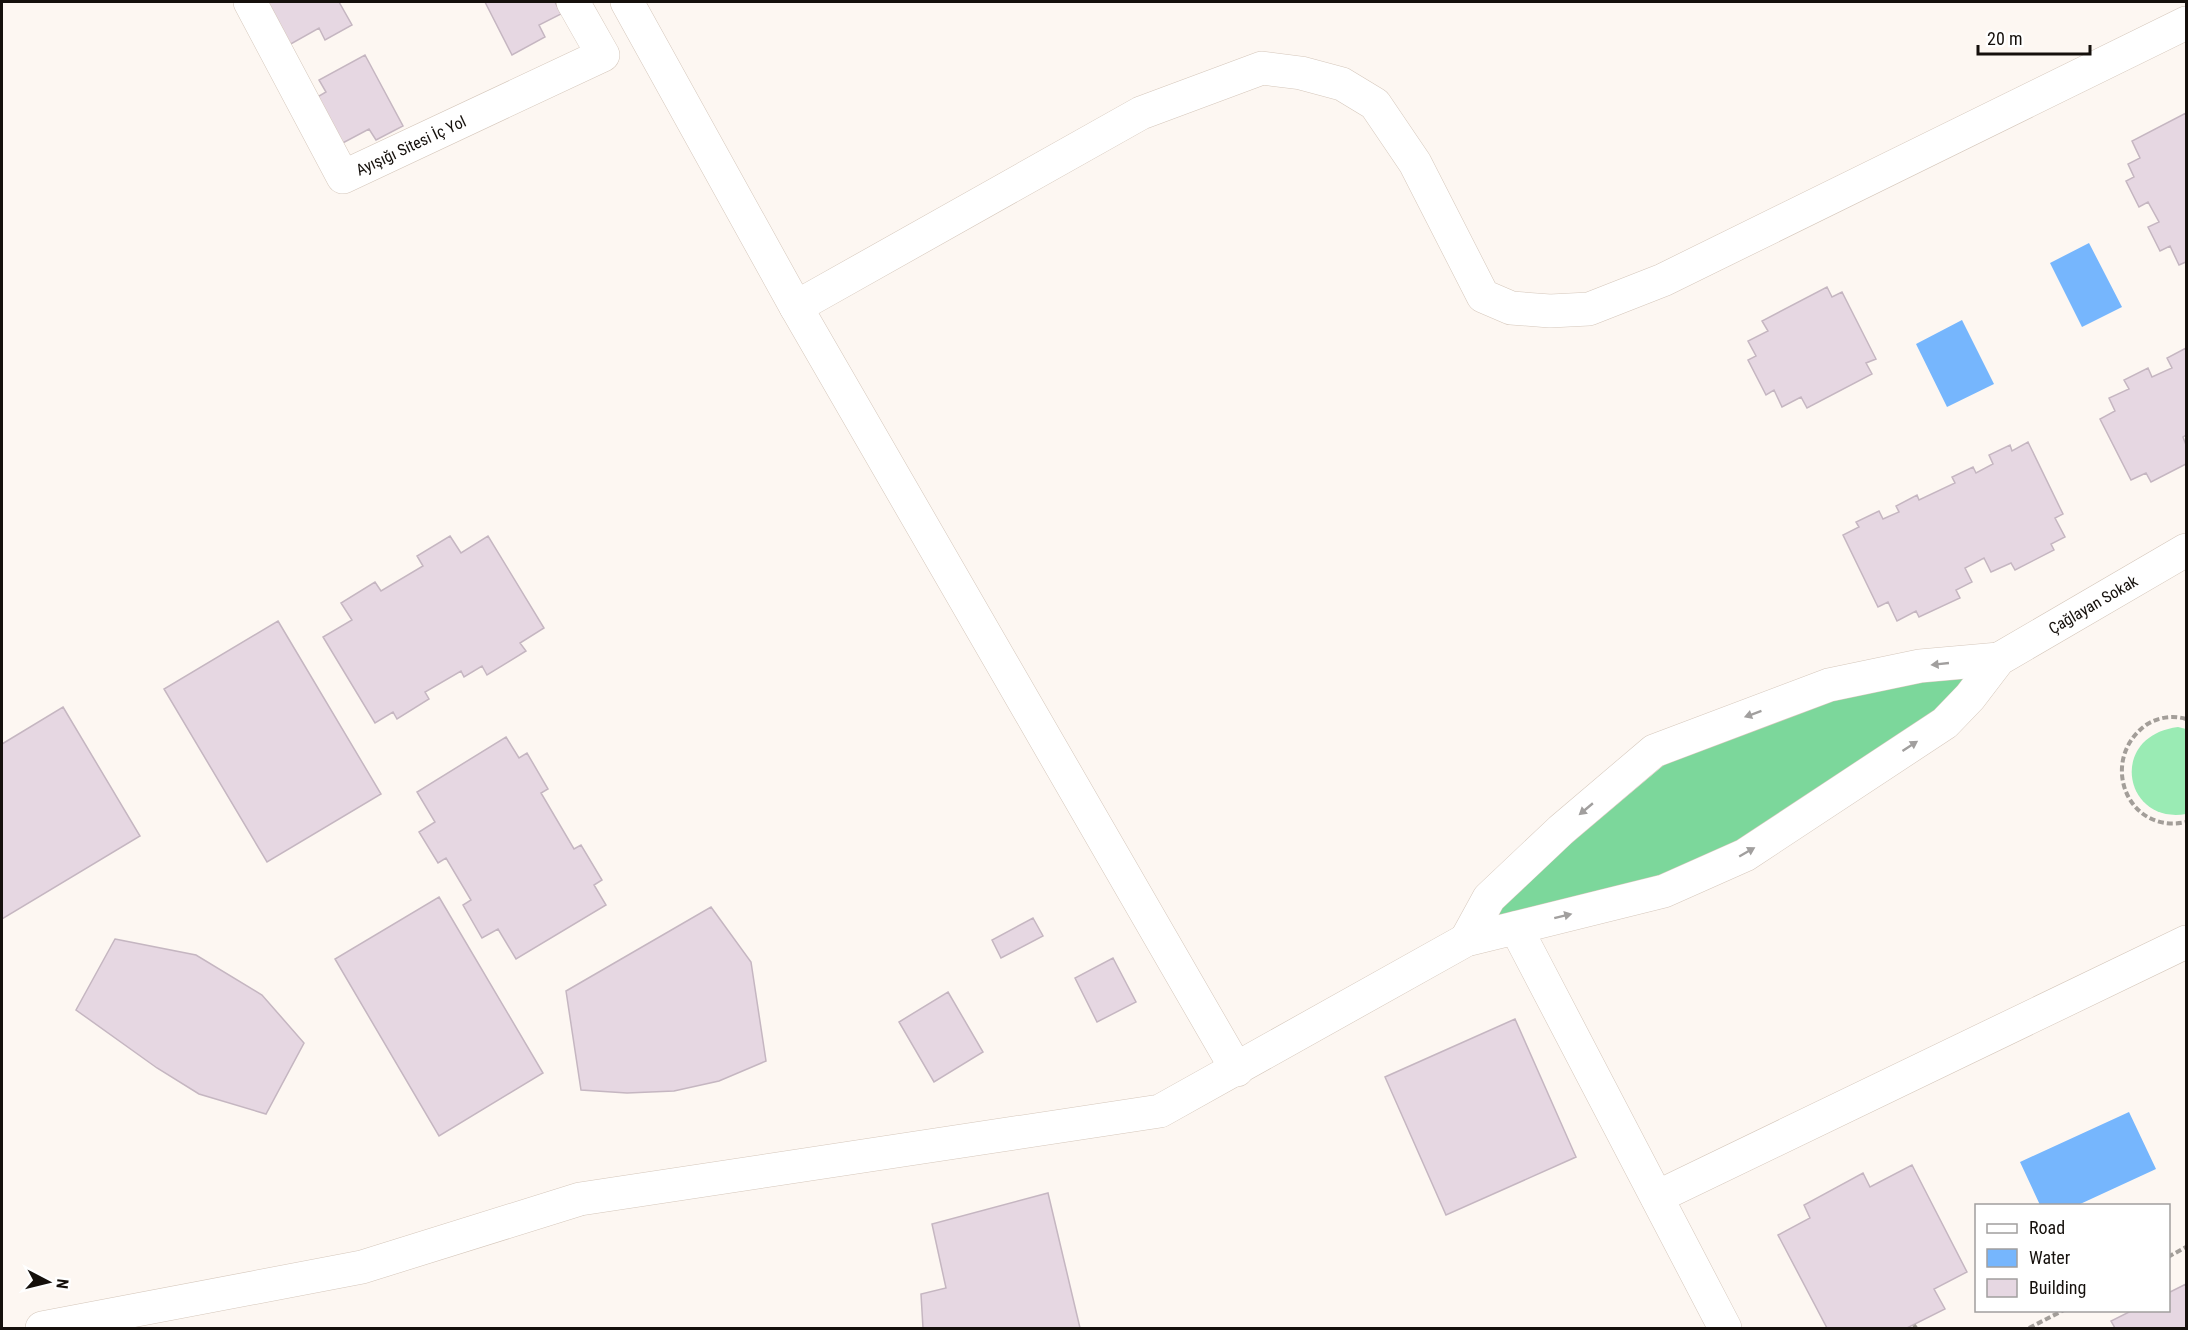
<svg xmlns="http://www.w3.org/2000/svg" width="2188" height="1330" font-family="'Roboto Condensed',sans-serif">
<rect width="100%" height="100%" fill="#fdf7f2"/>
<path fill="#9aebb4" d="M2178 727 2186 729V814C2124 825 2107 736 2178 727Z"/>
<path fill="#7cd79b" d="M1943 675 1965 679 1953 701 1715 859 1550 909 1490 916 1565 848 1677 754 1849 692Z"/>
<path fill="#76b6fd" d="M2089 243 2122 307 2082 327 2050 263Z
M1962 320 1994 384 1947 407 1916 344Z
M2129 1112 2156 1169 2078 1205H2040L2020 1162Z"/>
<path fill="#e6d7e2" stroke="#c5b6c1" stroke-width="1.5" d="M265 2H339L352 25 325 40 319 28 289 45Z
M485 2H555L561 14 539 25 545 37 512 55Z
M365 55 403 126 376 140 369 129 339 145 314 99 326 92 319 80Z
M2186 113V262L2179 265 2170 246 2160 251 2148 227 2159 222 2148 202 2139 207 2126 181 2134 177 2128 164 2140 158 2132 141Z
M1827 287 1832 297 1842 292 1876 359 1866 363 1872 374 1807 408 1801 397 1782 407 1774 390 1766 395 1748 360 1756 356 1748 341 1768 331 1762 321Z
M2186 348V435L2183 437 2186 445V464L2151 482 2146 473 2131 480 2100 419 2115 411 2109 398 2129 389 2124 380 2148 368 2152 377 2172 368 2167 358Z
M2028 442 2063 514 2055 518 2065 537 2051 544 2054 550 2015 570 2011 563 1991 572 1984 558 1965 568 1972 582 1956 590 1960 598 1919 617 1916 611 1897 621 1888 602 1878 607 1843 535 1859 527 1856 522 1879 511 1883 519 1899 512 1896 506 1917 495 1919 500 1955 483 1952 477 1973 467 1976 473 1993 464 1989 455 2010 445 2012 451Z
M450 536 461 553 488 536 544 628 520 643 526 651 487 675 482 666 464 677 461 671 425 692 429 699 397 719 393 712 375 723 323 637 352 620 341 603 375 582 381 591 423 566 417 556Z
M278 621 381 794 267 862 164 689Z
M63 707 140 836 2 919V744Z
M506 737 519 758 527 753 548 789 541 793 574 849 581 845 602 880 594 885 606 905 516 959 498 929 482 938 463 905 471 900 446 858 438 863 419 832 435 822 417 792Z
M439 897 543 1073 439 1136 335 959Z
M711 907 751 962 766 1061 719 1081 674 1091 627 1093 581 1090 566 991Z
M1033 918 1043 936 1001 958 992 940Z
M115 939 196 955 262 995 304 1043 266 1114 199 1094 157 1068 76 1010Z
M1113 958 1136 1002 1097 1022 1075 978Z
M948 992 983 1052 934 1082 899 1022Z
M1515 1019 1576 1157 1446 1215 1385 1077Z
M1912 1165 1967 1272 1934 1289 1945 1309 1907 1328H1827L1778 1235 1810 1218 1804 1205 1863 1173 1870 1187Z
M1048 1193 1080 1328H923L921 1294 946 1288 932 1224Z
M2186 1284V1328H2115L2111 1321 2133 1310H2168V1293Z"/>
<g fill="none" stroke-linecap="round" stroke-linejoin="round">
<defs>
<g id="minor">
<path id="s1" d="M250 2 343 177 603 55 573 2"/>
<path d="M627 2 796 307 1237 1070"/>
<path d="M796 307 1141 113 1262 68 1301 73 1342 84 1375 104 1415 163 1483 296 1511 308 1550 311 1589 309 1663 280 2186 23"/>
<path d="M1516 928 1725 1328"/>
<path d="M1466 940 1489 898 1561 830 1654 751 1829 685 1920 666 1999 659"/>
<path d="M1657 1197 2186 942"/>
<path id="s2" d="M42 1328 362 1267 580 1199 1160 1111 1466 940 1664 891 1745 855 1945 723 1970 697 1999 659 2186 550"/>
</g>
</defs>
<use href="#minor" stroke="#d5c7bb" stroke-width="34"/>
<path stroke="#a39e99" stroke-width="4" stroke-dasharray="6 3" stroke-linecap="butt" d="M2186 719C2173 715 2158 717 2146 725 2098 760 2127 835 2186 822
M2168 1257 2186 1247
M1914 1325 1916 1328
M2029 1328 2064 1310"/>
<use href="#minor" stroke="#fff" stroke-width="33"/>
</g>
<defs><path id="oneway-solid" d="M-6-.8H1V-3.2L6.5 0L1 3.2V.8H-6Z" transform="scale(1.5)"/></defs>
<g fill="#a19f9e">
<use href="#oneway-solid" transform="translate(1940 664) rotate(174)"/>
<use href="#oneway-solid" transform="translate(1753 714) rotate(160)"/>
<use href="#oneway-solid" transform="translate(1910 746) rotate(-33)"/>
<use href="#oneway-solid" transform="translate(1586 809) rotate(140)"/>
<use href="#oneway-solid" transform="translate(1747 852) rotate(-30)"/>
<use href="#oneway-solid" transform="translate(1563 916) rotate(-14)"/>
</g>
<g text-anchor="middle" stroke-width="5" stroke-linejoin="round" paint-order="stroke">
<g font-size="16" fill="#15100c" stroke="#fff">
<text dy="6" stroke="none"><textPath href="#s1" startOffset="273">Ayışığı Sitesi İç Yol</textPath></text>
<text dy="6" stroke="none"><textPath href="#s2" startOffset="2216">Çağlayan Sokak</textPath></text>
</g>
</g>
<rect width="2188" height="1330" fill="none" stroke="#15100c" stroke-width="6"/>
<rect x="1975" y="1204" width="195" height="108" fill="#ffffff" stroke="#a19f9e" stroke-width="1.5"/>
<rect x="1987" y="1224" width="30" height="9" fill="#ffffff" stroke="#a19f9e" stroke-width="1.5"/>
<text x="2029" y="1234" font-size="18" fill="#15100c">Road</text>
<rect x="1987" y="1249" width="30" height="18" fill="#76b6fd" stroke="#a19f9e" stroke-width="1.5"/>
<text x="2029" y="1264" font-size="18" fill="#15100c">Water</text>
<rect x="1987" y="1279" width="30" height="18" fill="#e6d7e2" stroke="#a19f9e" stroke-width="1.5"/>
<text x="2029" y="1294" font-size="18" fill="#15100c">Building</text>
<g transform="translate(48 1282) rotate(97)" stroke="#ffffff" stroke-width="4.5" paint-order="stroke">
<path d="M0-4.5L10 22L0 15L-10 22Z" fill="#15100c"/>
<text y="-9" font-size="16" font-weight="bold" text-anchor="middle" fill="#15100c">N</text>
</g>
<path d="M1978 45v9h112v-9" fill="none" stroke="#15100c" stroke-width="3"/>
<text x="1987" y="45" font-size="18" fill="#15100c" stroke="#ffffff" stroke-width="4.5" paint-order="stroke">20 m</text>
</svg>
